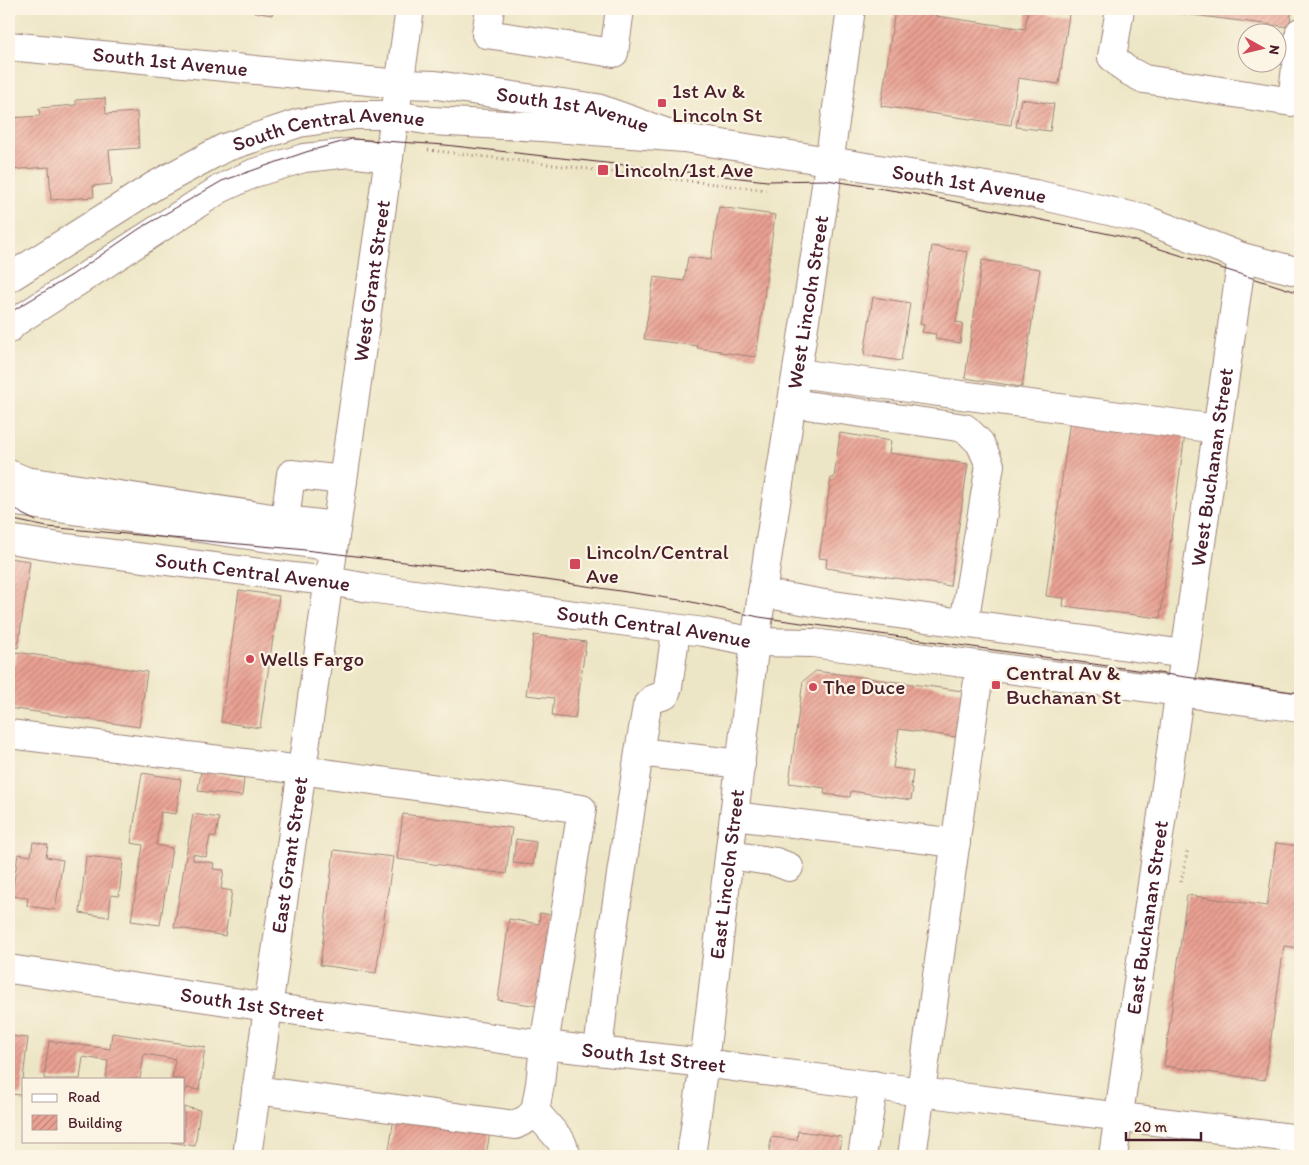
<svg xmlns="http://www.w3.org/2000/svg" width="1309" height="1165" font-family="Itim,sans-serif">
<defs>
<pattern id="building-hatch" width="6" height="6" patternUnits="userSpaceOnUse" patternTransform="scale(1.25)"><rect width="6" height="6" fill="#e9a193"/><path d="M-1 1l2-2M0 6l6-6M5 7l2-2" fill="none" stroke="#bf8378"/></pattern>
</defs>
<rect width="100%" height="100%" fill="#fcf5e5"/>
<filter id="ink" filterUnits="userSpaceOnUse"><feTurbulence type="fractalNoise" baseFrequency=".02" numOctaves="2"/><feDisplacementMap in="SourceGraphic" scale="10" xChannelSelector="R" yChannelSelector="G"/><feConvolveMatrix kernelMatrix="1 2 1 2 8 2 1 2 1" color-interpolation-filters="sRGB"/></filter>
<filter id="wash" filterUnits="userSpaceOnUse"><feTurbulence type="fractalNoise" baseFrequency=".0096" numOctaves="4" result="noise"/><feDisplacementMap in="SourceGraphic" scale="20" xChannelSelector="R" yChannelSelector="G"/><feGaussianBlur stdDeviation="1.12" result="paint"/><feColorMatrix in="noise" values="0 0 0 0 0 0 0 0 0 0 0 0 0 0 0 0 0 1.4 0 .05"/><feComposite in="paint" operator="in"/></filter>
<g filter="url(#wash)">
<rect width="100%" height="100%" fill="#ede6c6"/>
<g id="blocks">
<path fill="url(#building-hatch)" d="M253 9H273L272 15 253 12Z
M895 9H937L936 16 1025 29 1028 9 1069 14 1059 84 1018 78 1011 125 881 106Z
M1161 9H1292L1289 27 1160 11Z
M105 98 106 114 137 112 139 148 109 150 112 184 93 186 94 197 51 200 49 167 9 170V118L40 116 39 108 76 105V100Z
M1021 99 1054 104 1050 131 1016 127Z
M719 207 775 215 756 357 720 352 721 351 697 348 698 346 644 339 654 277 684 281 688 257 711 260Z
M932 246 968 252 956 322 963 323 960 343 935 339 936 334 922 332 924 325 920 324Z
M982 260 1040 269 1022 387 965 378Z
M873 297 910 303 901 361 864 355Z
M1070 420 1185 434 1160 618 1063 606 1064 598 1046 596Z
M840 433 891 441 889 453 968 464 950 586 826 568 827 559 819 558 831 478H834Z
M9 558 30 561 18 648 9 646Z
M239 590 279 596 260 728 221 722Z
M534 635 586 642 575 719 552 716 554 698 526 695Z
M16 652 147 672 139 727 9 708V664L14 665Z
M816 671 963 691 956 737 899 729 893 768 913 771 911 787 913 788 911 800 851 791 850 797 824 794 825 788 789 783 803 681Z
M201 772 244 778 242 796 198 791Z
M142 773 181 779 176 814 161 812 156 845 172 848 160 925 131 921 143 845 131 843Z
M193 814 219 818 216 837 210 836 206 857 193 854V860L214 863 213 869 224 870 221 889 232 891 225 936 174 927Z
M403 814 512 828 506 874 397 859Z
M516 839 536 842 533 865 513 863Z
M33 842 48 845 46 857 63 860 55 910 27 906 28 898 12 896 18 854 31 856Z
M1276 843 1300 846V948L1284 946 1265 1080 1164 1066 1187 895 1267 906Z
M334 850 393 857 376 973 320 965Z
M86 856 123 860 119 896 111 895 109 917 80 913Z
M540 913 552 915 539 1006 498 1000 509 919 539 924Z
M112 1033 205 1047 199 1090 186 1088 185 1094H184V1079H172L175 1059 144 1054 140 1079H106L108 1061 83 1057 80 1079H44L49 1041 110 1049Z
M9 1036 28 1038 21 1095 9 1094 10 1085H9Z
M184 1107 200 1110 195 1146 171 1142V1141H184Z
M394 1118 490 1132 486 1156H388Z
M798 1131 842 1137 839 1156H769L771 1137 797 1140Z
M936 1150 971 1155V1156H935Z"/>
</g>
</g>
<g filter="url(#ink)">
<use href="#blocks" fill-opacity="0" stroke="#9c8278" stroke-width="1"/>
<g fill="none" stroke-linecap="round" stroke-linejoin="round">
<defs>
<g id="minor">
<path d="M490 9 486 34 614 53 620 9"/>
<path d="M1120 9 1112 57 1125 69 1144 79 1292 102 1300 32"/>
<path id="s1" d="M9 46 400 84 436 85 597 108 667 133"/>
<path d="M9 329 14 323 220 189 254 173 304 158 350 153 389 158"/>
<path d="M797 373 1217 429"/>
<path d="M792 403 965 428 980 443 990 465 964 623"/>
<path d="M9 474 26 481 285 520 336 526"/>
<path d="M285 520 291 474 343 480"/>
<path d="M9 734 301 770 582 809 544 1045 540 1084 535 1111 527 1119 515 1125 256 1090"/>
<path d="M639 752 647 706 653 699 665 695 668 687 674 645"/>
<path d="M734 816 956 843"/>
<path d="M730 855 776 862 789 867"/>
<path id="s2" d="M9 969 268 1007 544 1045 704 1063 921 1092 1300 1139"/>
<path d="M598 1051 608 963 639 752 741 764"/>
<path d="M535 1111 561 1141 567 1156"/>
<path id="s3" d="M247 1156C300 774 357 391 410 9"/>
<path d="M862 1156 874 1085"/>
<path d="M912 1156 980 666"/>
<path id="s4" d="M1113 1156 1242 257"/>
</g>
<g id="major">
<path id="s5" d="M9 278 154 186 224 148 299 123 356 115H395L432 121 541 127 684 138 1035 194 1144 219 1242 257 1300 272"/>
<path d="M9 501 333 547"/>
<path id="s6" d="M9 539 66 548 292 577 329 581 369 588 704 632 755 642 813 643 1300 708"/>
<path d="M762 593 819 603 1185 654"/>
<path id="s7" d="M691 1156 704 1063 755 642 768 553 823 206 851 9"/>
</g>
</defs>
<use href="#minor" stroke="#9c8278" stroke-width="30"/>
<use href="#major" stroke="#9c8278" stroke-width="30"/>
<path stroke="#9c8278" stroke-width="3" stroke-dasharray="1 4" stroke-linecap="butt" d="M428 150 766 190
M1181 882 1188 848"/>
<use href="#minor" stroke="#fff" stroke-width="28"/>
<use href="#major" stroke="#fff" stroke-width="28"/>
<path stroke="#4a1f2b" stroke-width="1" d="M9 313 72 275 139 229 222 181 306 152 352 139 445 145 767 181 827 180 922 195 1119 236 1300 293
M9 503 22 514 36 521
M9 519 47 527 296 549 373 558 553 581 687 601 759 617 1300 693"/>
</g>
</g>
<g fill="#d1495b" stroke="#fcf5e5" stroke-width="2">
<rect x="657" y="98" width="10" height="10" rx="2.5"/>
<rect x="597" y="164" width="12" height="12" rx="2.5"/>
<rect x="569" y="558" width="12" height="12" rx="2.5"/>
<circle cx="250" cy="659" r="5"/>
<rect x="991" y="680" width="10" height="10" rx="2.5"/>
<circle cx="813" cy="687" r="5"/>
</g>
<g text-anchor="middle" stroke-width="4.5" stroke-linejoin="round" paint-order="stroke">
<g font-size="21" fill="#4a1f2b" stroke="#fcf5e5">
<text dy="7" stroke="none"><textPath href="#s1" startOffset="162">South 1st Avenue</textPath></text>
<text dy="7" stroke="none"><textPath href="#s1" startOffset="568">South 1st Avenue</textPath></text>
<text dy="7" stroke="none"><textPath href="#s5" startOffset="359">South Central Avenue</textPath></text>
<text dy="7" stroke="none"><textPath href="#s5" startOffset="1006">South 1st Avenue</textPath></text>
<text dy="7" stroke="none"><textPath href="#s3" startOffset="884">West Grant Street</textPath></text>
<text dy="7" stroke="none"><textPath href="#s7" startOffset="862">West Lincoln Street</textPath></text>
<text dy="7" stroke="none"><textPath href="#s4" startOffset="696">West Buchanan Street</textPath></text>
<text dy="7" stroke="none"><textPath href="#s6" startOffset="246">South Central Avenue</textPath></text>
<text dy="7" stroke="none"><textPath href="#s6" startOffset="651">South Central Avenue</textPath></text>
<text dy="7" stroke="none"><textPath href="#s3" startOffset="304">East Grant Street</textPath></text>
<text dy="7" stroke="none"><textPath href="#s7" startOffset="284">East Lincoln Street</textPath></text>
<text dy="7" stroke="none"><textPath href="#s4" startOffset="241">East Buchanan Street</textPath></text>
<text dy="7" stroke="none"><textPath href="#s2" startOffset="246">South 1st Street</textPath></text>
<text dy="7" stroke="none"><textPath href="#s2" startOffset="651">South 1st Street</textPath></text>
</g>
<g font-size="21" fill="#4a1f2b" stroke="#fcf5e5" text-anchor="start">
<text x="672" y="98">1st Av &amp;<tspan x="672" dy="24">Lincoln St</tspan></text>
<text x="614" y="177">Lincoln/1st Ave</text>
<text x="586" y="559">Lincoln/Central<tspan x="586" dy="24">Ave</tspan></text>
<text x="260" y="666">Wells Fargo</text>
<text x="1006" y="680">Central Av &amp;<tspan x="1006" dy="24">Buchanan St</tspan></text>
<text x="823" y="694">The Duce</text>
</g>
</g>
<rect width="1309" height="1165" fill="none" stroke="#fcf5e5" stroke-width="30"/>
<rect x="22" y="1078" width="162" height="65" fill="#fcf5e5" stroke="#b59f9b"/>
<rect x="32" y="1094" width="25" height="8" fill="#ffffff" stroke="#b59f9b"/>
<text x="68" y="1102" font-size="15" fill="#4a1f2b">Road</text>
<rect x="32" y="1115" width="25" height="15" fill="url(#building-hatch)" stroke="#b59f9b"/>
<text x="68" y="1128" font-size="15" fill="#4a1f2b">Building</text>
<g transform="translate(1262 48) rotate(98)"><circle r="24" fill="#fcf5e5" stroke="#b59f9b"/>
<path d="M0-4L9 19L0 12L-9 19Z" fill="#d1495b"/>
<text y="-8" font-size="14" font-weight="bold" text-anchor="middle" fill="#4a1f2b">N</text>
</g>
<path d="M1126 1132v8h75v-8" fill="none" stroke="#4a1f2b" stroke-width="2.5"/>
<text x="1134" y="1132" font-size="15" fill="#4a1f2b" stroke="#fcf5e5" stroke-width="4" paint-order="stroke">20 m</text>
</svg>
